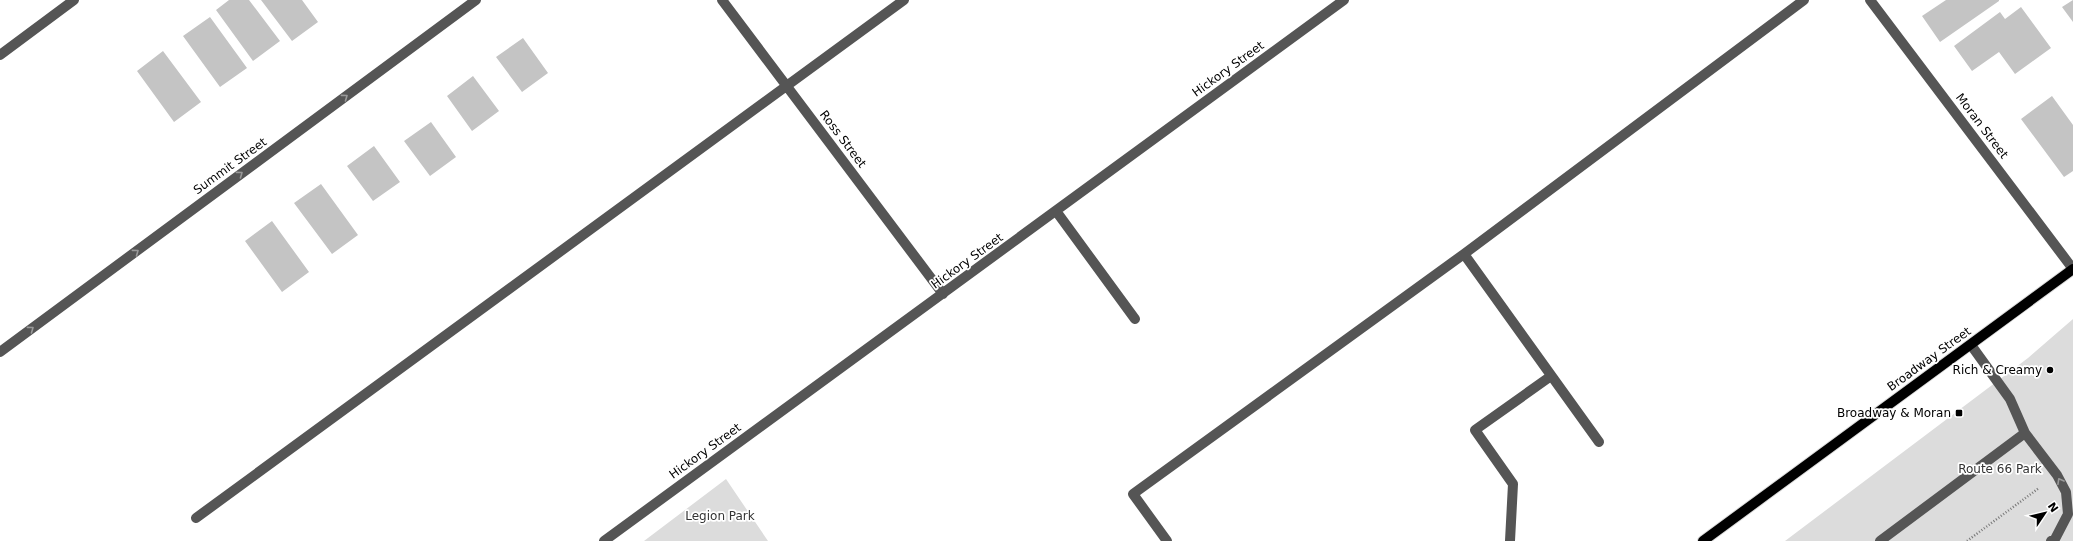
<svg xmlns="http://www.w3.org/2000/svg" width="2073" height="541" font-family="'DejaVu Sans',sans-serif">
<rect width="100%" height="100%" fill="#fff"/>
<path fill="#dcdcdc" d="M2073 319V541H1785L2028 358Z
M726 479 768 541H644Z"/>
<path fill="#c4c4c4" d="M229 0H249L280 41 253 61 216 10Z
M261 0H302L318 22 292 41Z
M1946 0H1999V1L1940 42 1922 16Z
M2073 0V22L2062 7Z
M2021 7 2051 48 2015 74 1999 52 1972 71 1954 46 2000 12 2005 19Z
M210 17 247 68 220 87 183 36Z
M523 38 548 73 522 92 496 57Z
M163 51 201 102 174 122 137 71Z
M473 76 499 111 472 131 447 96Z
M2052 96 2073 125V171L2064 177 2021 119Z
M431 122 456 157 430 176 404 141Z
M374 146 400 182 373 201 347 166Z
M321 184 358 235 332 254 294 203Z
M272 221 309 272 282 292 245 241Z"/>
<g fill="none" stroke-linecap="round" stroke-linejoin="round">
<defs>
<path id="major" d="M1703 541 2073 269"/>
</defs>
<use href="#major" stroke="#dbdbdb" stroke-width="12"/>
<path stroke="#777" stroke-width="2.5" stroke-dasharray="1 2" stroke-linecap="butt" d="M1967 541 2039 488"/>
<path stroke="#555" stroke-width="10" d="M722 0 943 294
M1870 0 2073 269
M0 55 74 0
M1056 211 1135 319
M1464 254 1599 442
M0 352 476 0
M2025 433 2057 475 2066 492 2068 514 2055 539 2051 541
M196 518 904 0
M604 541 1344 0
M1167 541 1133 494 1464 254 1804 0
M1510 541 1513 484 1475 430 1551 376
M1880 541 2025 433 2010 399 1971 345"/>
<use href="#major" stroke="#000" stroke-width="10"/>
</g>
<defs><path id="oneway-chevron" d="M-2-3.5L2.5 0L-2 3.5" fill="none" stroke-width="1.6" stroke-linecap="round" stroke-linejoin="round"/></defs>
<g stroke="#999">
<use href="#oneway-chevron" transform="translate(345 97) rotate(-36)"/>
<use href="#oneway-chevron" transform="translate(240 174) rotate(-36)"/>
<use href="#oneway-chevron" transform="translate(136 252) rotate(-36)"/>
<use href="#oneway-chevron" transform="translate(31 329) rotate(-36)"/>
<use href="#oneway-chevron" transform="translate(2060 481) rotate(-119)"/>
</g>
<g fill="#000" stroke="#fff" stroke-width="1.5">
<circle cx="2050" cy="370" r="4"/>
<rect x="1955" y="409" width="8" height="8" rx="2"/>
</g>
<g text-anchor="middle" stroke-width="3.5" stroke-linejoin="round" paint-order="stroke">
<g font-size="12" fill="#000" stroke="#fff">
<text transform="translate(1228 69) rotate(-36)" y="4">Hickory Street</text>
<text transform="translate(1982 126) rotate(53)" y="4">Moran Street</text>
<text transform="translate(843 139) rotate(53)" y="4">Ross Street</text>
<text transform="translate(230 166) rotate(-36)" y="4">Summit Street</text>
<text transform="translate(967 261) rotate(-36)" y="4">Hickory Street</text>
<text transform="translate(1929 359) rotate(-36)" y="4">Broadway Street</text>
<text transform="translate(705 451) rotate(-36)" y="4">Hickory Street</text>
</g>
<g font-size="12" fill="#000" stroke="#fff" text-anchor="end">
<text x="2042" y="374">Rich &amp; Creamy</text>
<text x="1951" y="417">Broadway &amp; Moran</text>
</g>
<g font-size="12" fill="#333" stroke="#fff">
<text x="2000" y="473">Route 66 Park</text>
<text x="720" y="520">Legion Park</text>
</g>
</g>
<g transform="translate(2045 513) rotate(55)" stroke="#ffffff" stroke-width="3" paint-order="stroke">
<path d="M0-3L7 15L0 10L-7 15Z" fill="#000000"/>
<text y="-6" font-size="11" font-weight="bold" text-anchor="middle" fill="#000000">N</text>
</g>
</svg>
